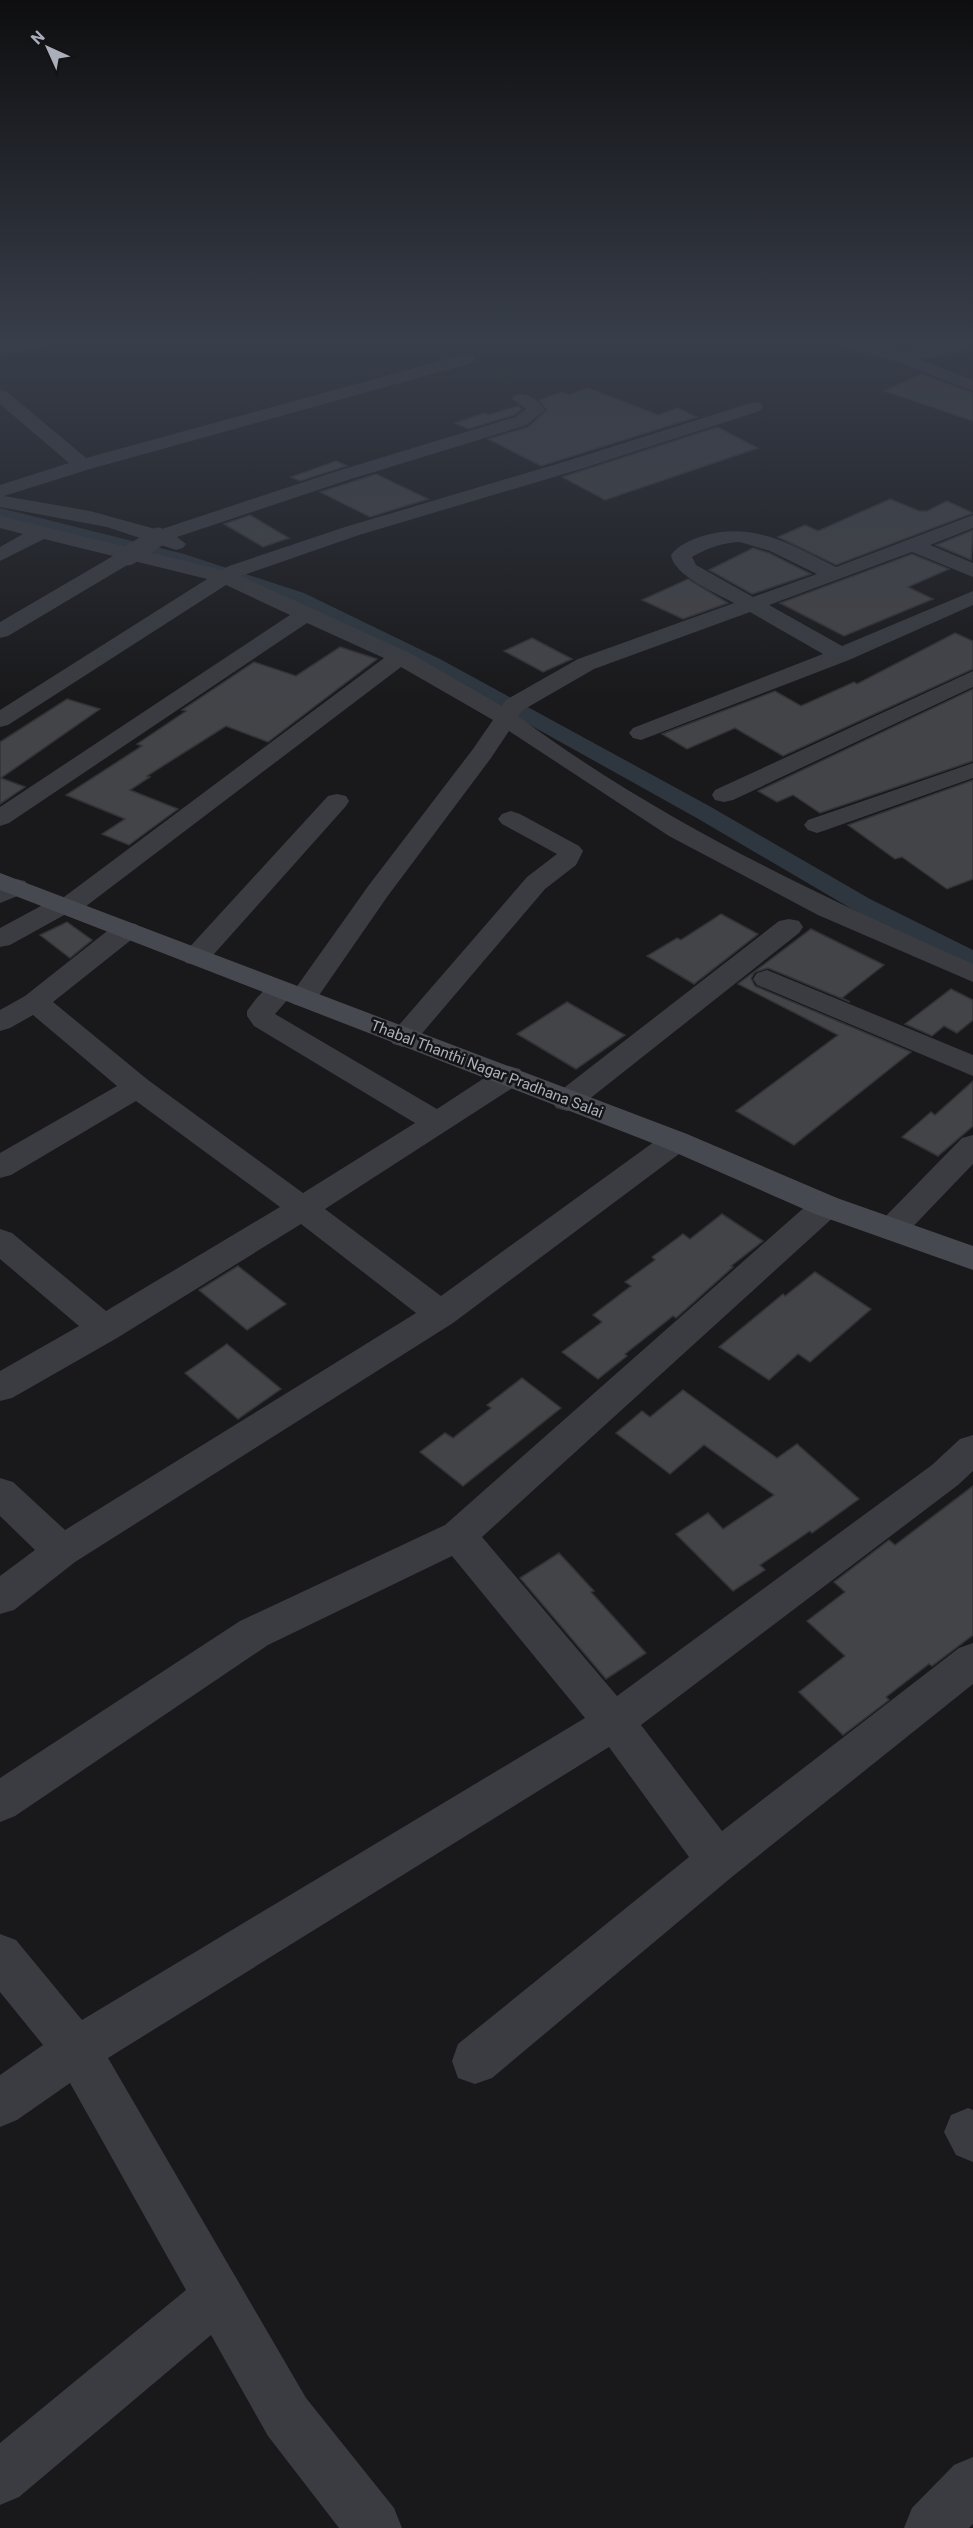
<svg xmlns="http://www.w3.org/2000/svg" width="973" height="2528" font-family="Roboto,sans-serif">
<rect width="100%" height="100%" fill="#19191b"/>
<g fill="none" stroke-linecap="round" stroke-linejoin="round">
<path fill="#2e3740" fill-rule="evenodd" d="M0 508 184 554 304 593 440 659 711 807 870 899 973 950V968L964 965 852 909 695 817 426 667 290 601 170 562 0 518Z"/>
</g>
<path fill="#434448" stroke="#333337" stroke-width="1.5" d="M922 374 973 393V421L884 391Z
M588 388 658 415 678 408 697 417 541 466 488 439 528 427 547 410 539 400 562 392 569 395Z
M518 406 522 409 514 415 468 429 455 423 484 413 488 415Z
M717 427 758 448 605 500 562 477Z
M336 461 347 466 300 481 291 477Z
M376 474 428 499 370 517 320 492Z
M890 499 919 511H927L947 501 973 513 836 565 778 537 805 525 818 531Z
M250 515 289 538 263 547 224 524Z
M973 530 971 560 936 545Z
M753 548 769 553 811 574 752 594 709 570Z
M912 554 949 569 908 587 933 599 844 636 780 603Z
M688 579 728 603 683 619 642 600Z
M955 633 973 641V669L783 756 735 728 687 749 662 734 775 691 801 706 854 682 857 684Z
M532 638 572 659 543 672 504 651Z
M340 647 377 659 268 742 226 726 147 776 150 777 130 790 178 809 129 845 102 834 125 819 66 795 142 746 137 744 186 711 182 710 254 662 296 676Z
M973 689V761L820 813 793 795 777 802 758 791Z
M67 699 100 709 1 778 25 787 0 804V742Z
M973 780V879L947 889 902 857 895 859 848 825Z
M721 914 758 934 694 984 647 956 677 938 681 940Z
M67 922 92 940 70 958 40 935Z
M811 929 884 965 842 998 850 1002 768 968 755 972 751 978 755 986 911 1052 794 1145 736 1111 838 1035 738 984Z
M951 989 973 1000V1020L957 1033 944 1026 932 1036 905 1024Z
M567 1002 625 1035 576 1069 517 1034Z
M973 1081V1126L938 1156 902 1137 931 1112 935 1115Z
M722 1214 763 1241 731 1266 733 1267 676 1318 673 1316 625 1354 627 1356 598 1379 562 1352 602 1322 593 1315 631 1286 625 1282 655 1260 652 1257 683 1234 690 1239Z
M238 1266 286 1304 247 1330 199 1290Z
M815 1272 871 1309 810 1362 798 1354 769 1380 719 1347 783 1294 785 1296Z
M227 1344 281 1389 238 1419 185 1373Z
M522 1378 561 1408 463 1486 420 1452 445 1433 453 1438 491 1408 487 1405Z
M683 1390 777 1458 797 1444 859 1499 812 1533 810 1531 760 1565 765 1570 733 1591 676 1534 708 1513 723 1529 774 1495 704 1445 670 1474 616 1433 642 1411 650 1417Z
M973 1486V1635L932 1666 929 1664 886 1697 889 1700 843 1735 799 1692 845 1656 807 1621 845 1592 834 1582 889 1540 895 1545Z
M559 1553 594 1591 591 1592 646 1653 606 1679 520 1578Z"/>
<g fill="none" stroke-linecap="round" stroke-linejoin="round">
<path fill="#3b3c42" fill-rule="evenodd" d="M0 344H46L38 349 0 353Z
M842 344H866L883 349 906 351 944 344H970L968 348 920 360 973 380V391L895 361 844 348Z
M466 354 472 355 475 359 472 363 90 469 4 496 90 511 159 530 334 472 515 417 526 409 512 399 515 395C528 392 538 400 545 410L527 425 348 480 177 537 186 544 183 548 176 550 107 527 0 507V485L69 463 0 404V390L6 391 86 458Z
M754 402 760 403 763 407 760 411 584 468 359 535 241 576 408 652 502 706 506 700 578 659 734 603C716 593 674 576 671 555 677 546 692 539 703 536 754 521 792 545 836 567L973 515V528L930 545 973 563V577L912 552 769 605 842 646 973 591V605L849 660 641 740 633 738 629 733 633 728 823 654 750 612 594 669 523 710 518 716C658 820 815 894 973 964V982L818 915 669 836 509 731 491 758 387 897 313 1004 303 1007 293 1004 289 998 275 1014 437 1109 498 1069 509 1066 520 1069 524 1076 520 1083 325 1209 441 1296 665 1134 676 1131 687 1134 691 1141 687 1148 453 1323 75 1562 14 1610 0 1614V1576L35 1550 0 1516V1478L13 1482 65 1530 416 1313 301 1224 117 1338 12 1398 0 1401V1371L79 1326 0 1259V1229L12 1233 106 1311 280 1207 136 1101 11 1175 0 1178V1153L117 1086 33 1015 10 1028 0 1031V1010L25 996 116 924 126 922 136 924 140 930 136 936 53 1002 148 1080 303 1193 415 1123 254 1026 247 1016V1011C258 995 271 979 291 984L295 989 369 885 473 749 493 720 401 667 77 913 66 914 10 945 0 947V928L54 899 64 897 384 658 307 623 9 823 0 826V807L290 615 226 585 8 725 0 727V710L207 579 134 561 8 636 0 638V622L113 556 44 539 0 561V547L23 534 0 528V516L222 570 229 566 345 527 570 460ZM740 542 770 551 817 574 753 597 696 565 692 557C708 548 721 543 740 542Z
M973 671V687L733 800 724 802 715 800 712 795 715 790Z
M973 763V778L826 830 817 833 808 830 804 825 808 820Z
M337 794 346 796 349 801 346 806 206 963 196 965 186 963 182 957 186 951 328 796Z
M511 811 520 814 579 846 583 851 576 865 545 889 413 1044 403 1047 393 1044 388 1038 393 1032 527 877 557 854 502 824 498 819 502 814Z
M16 879 25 881 29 887 25 893 0 903V885Z
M789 919 799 921 803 927 799 933 578 1108 567 1111 556 1108 552 1101 556 1094 779 921Z
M767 970 973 1055V1076L757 985 753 979 757 973Z
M973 1135V1164L903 1237 892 1240 881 1237 876 1229 881 1221 962 1138Z
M826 1195 837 1198 842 1206 837 1214 482 1537 617 1696 932 1465 960 1439 973 1435V1471L958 1485 641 1725 722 1831 959 1648 973 1643V1684L733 1876 492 2078 475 2084 458 2078 452 2061 458 2044 689 1857 609 1747 108 2058 306 2398 394 2508 402 2528H339L268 2436 211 2335 19 2497 0 2505V2443L186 2290 70 2083 17 2120 0 2127V2075L43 2045 0 1992V1934L16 1940 82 2020 585 1718 452 1556 268 1645 15 1816 0 1822V1778L240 1621 445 1525 815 1198Z
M968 2108 973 2110V2162L956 2155 944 2132 951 2115Z
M973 2457V2524L969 2528H904L912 2508 954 2465Z"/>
<path fill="#474951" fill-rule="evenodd" d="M0 873 687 1134 837 1198 973 1246V1270L815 1214 665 1148 0 890Z"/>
<path stroke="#3b3c42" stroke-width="19" d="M128 556 158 537"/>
</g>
<linearGradient id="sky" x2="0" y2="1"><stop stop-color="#0e0e0f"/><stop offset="0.49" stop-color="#383e4a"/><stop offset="1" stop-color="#383e4a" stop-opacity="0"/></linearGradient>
<rect width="973" height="698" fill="url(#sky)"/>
<g text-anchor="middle" stroke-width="5" stroke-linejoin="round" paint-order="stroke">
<g font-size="15" fill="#aaafbb" stroke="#141416">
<text transform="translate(487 1069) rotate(21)" y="5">Thabal Thanthi Nagar Pradhana Salai</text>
</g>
</g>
<g transform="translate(48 48) rotate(315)" stroke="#141416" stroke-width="4.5" paint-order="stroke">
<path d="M0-4.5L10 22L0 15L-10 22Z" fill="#aaafbb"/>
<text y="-9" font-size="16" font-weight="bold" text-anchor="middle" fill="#aaafbb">N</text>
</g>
</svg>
